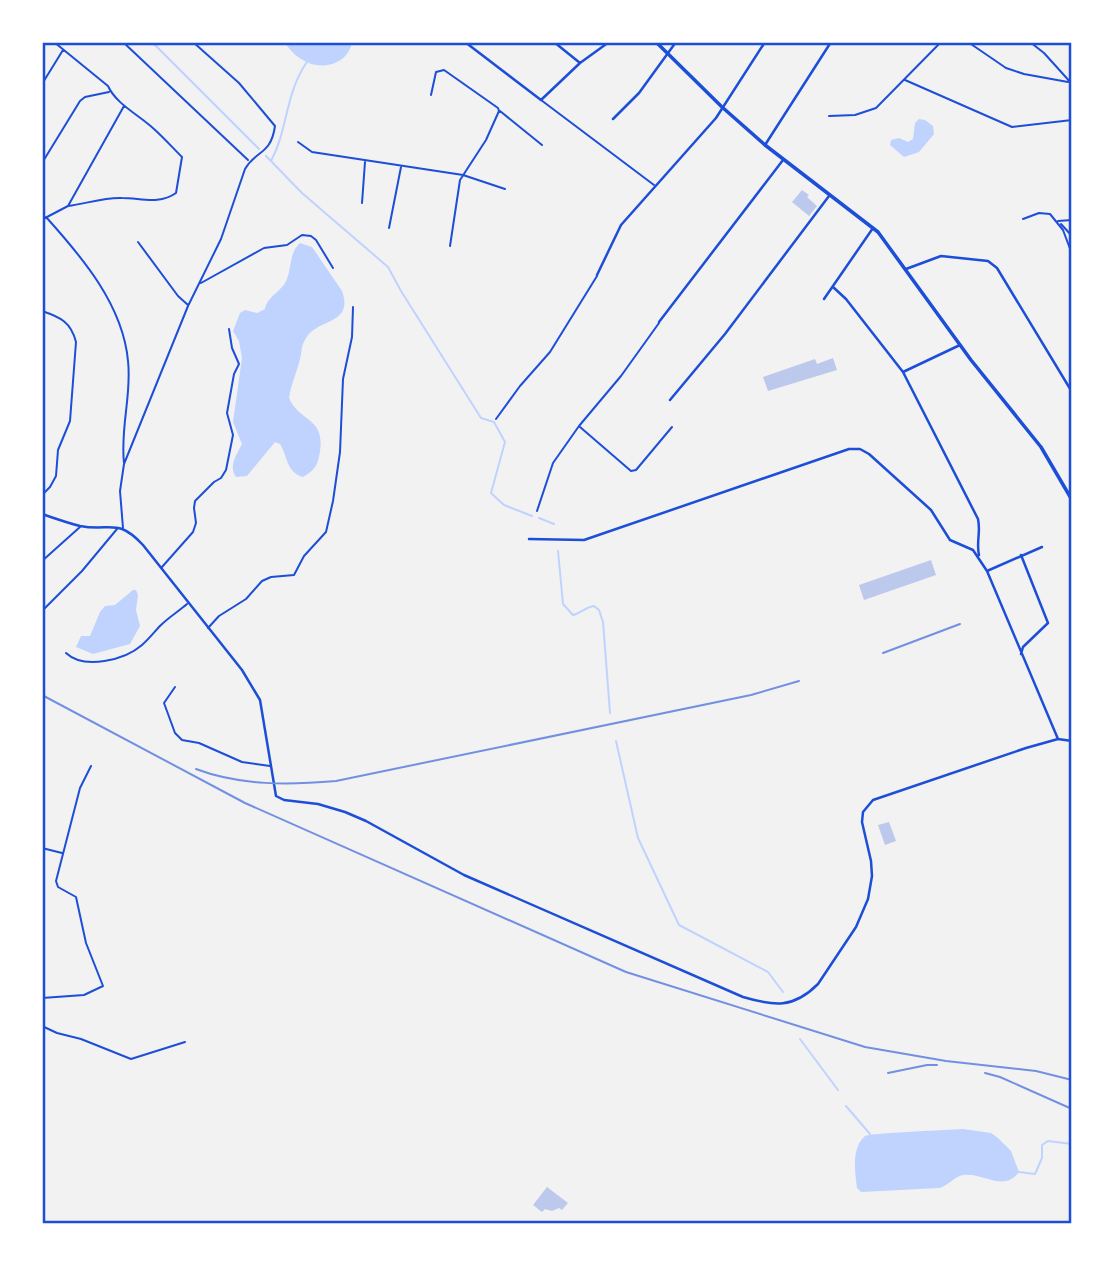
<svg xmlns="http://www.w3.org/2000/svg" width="1114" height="1266" font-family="'DejaVu Sans',sans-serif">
<rect width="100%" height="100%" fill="#f2f2f2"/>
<path fill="#bfd3fe" d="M284 42H352C348 65 320 72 301 59 294 55 289 48 284 42Z
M919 119 925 120 933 126 934 134 919 152 904 157 890 145 891 140 899 138 908 142 913 139 915 123Z
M300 243 312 247 342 291C354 325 318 318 306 338 301 345 302 352 300 359 297 372 291 384 289 398 299 422 325 417 320 451 318 465 315 470 303 477 286 472 288 457 280 444L275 442 247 476 236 477C228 466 237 454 242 444L233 422 242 358 239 341 233 331 240 313 245 310 257 313 265 309C267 296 282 292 287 279 292 266 289 253 300 243Z
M133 590H136L138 595 136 610 140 626 130 644 93 654 76 647 81 636H90L100 612 105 606 115 605Z
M963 1129 991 1133 998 1138 1011 1151 1019 1172C1004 1193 983 1172 963 1175 955 1176 948 1186 939 1188L861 1192 857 1188C855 1172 851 1148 865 1136 870 1133 950 1130 963 1129Z"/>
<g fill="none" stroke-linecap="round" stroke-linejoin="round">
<path stroke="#bfd3fe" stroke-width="2" d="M152 42 259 149
M266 156 302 193 388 267 401 291 481 418 494 422 505 442 491 493 504 505 532 516
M271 161C288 130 285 93 307 62
M539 518 554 524
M558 551 563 604 573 615C581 613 586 607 594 606L599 610 603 622 610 713
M616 741 638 838 679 925 768 972 783 992
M800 1039 838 1090
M846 1106 870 1134
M1019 1172 1035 1174 1042 1158V1145L1048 1141 1072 1144"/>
</g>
<path fill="#bdc9ec" d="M802 190 809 195 807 197 817 206 809 216 792 202Z
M833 358 837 370 768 391 763 377 815 359 817 364Z
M931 560 936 575 864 600 859 585Z
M889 822 896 841 885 845 878 825Z
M547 1187 568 1203 562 1210 559 1208 552 1211 545 1209 542 1212 533 1205Z"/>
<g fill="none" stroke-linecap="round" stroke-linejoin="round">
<path stroke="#1d4ed8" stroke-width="2" d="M54 42 108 86C116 104 139 115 154 129 164 138 173 148 182 157L176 193C159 205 141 198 122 198 105 197 85 204 68 206
M123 42 248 160
M968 42 1006 68 1024 74 1068 82
M1030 42 1044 53 1072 84
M905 80 1012 127 1072 120
M42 84 63 50
M431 95 436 72 444 70 498 108 499 111 486 140 460 180 450 246
M541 100 654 185
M500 111 542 145
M829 116 855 115 876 108 941 42
M298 142 312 152 463 175 505 189
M42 163 80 101 85 97 109 92
M362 203 365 162
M47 217 68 206 124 106
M1023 219 1039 213 1050 214 1063 230 1072 254
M42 220 46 217C82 257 123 305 128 361 132 394 120 428 124 463
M1058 221 1072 220
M1061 224 1072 236
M389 228 401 167
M138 242 178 296 188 305
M201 283 264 248 287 245 302 235 311 236 316 240 333 268
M42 311C60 317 71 322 76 342L70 421 58 450 56 476 50 487 42 495
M496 419 520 386 550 352 597 276
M580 427 631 471 636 470 672 427
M537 511 553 463 579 426 621 376 659 323
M123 528 120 491 124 464 188 306 221 239 245 169C256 150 271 155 275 126L239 83 193 42
M42 561 80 527
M162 567 193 532 196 523 194 508 195 501 214 482 221 478 226 470 233 435 227 413 234 374 239 364 232 348 229 329
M42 611 82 571 117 529
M208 628 219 616 246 599 262 581 271 577 294 575 304 556 326 532 333 501 340 452 343 379 352 337 353 307
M66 653C84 670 125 660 142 645 149 639 155 631 161 625 169 617 179 611 187 604
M175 687 164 703 175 733 182 740 199 743 242 762 270 766
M42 848 62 853
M42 998 84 995 103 986 86 943 76 897 58 887 56 881 80 788 91 766
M42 1026 57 1033 81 1039 131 1059 185 1042"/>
<path stroke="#1d4ed8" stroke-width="2.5" d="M465 42 541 100 580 63 609 42
M554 42 580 63
M613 119 639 93 676 42
M765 145 831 42
M906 269 941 256 988 261 997 268 1072 392
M597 275 621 225 716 118 765 42
M833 287 846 299 903 372 978 519C981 532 976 542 979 555
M824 299 873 228
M659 322 783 160
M903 372 960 345
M670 400 725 334 829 196
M42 514C54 518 68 523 80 526 111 532 117 517 143 545L242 670 260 700 276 796 284 800 318 804 345 812 366 821 464 875 743 997C774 1006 793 1009 818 984L856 927 868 899 872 876 871 861 862 822 863 812 873 800 1026 748 1058 739 1072 741
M529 539 584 540 849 449H860L869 454 931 510 950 540 973 550 987 571 1058 739
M1021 555 1048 623 1023 647 1021 654
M987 571 1042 547"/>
<path stroke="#1d4ed8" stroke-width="3.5" d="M656 42 722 107 765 145 878 232 971 360 1041 447 1072 500"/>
<path stroke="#7290e2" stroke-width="2" d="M883 653 960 624
M42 695 245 803 626 972 865 1047 946 1061 1036 1071 1072 1080
M196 769C241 786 289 785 336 781L751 695 799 681
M1070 906 1072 913
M888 1073 927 1065H937
M985 1073 1000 1077 1072 1109"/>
</g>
<rect width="1114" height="1266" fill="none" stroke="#ffffff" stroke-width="88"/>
<rect x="44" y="44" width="1026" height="1178" fill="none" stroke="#1d4ed8" stroke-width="2.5"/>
</svg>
